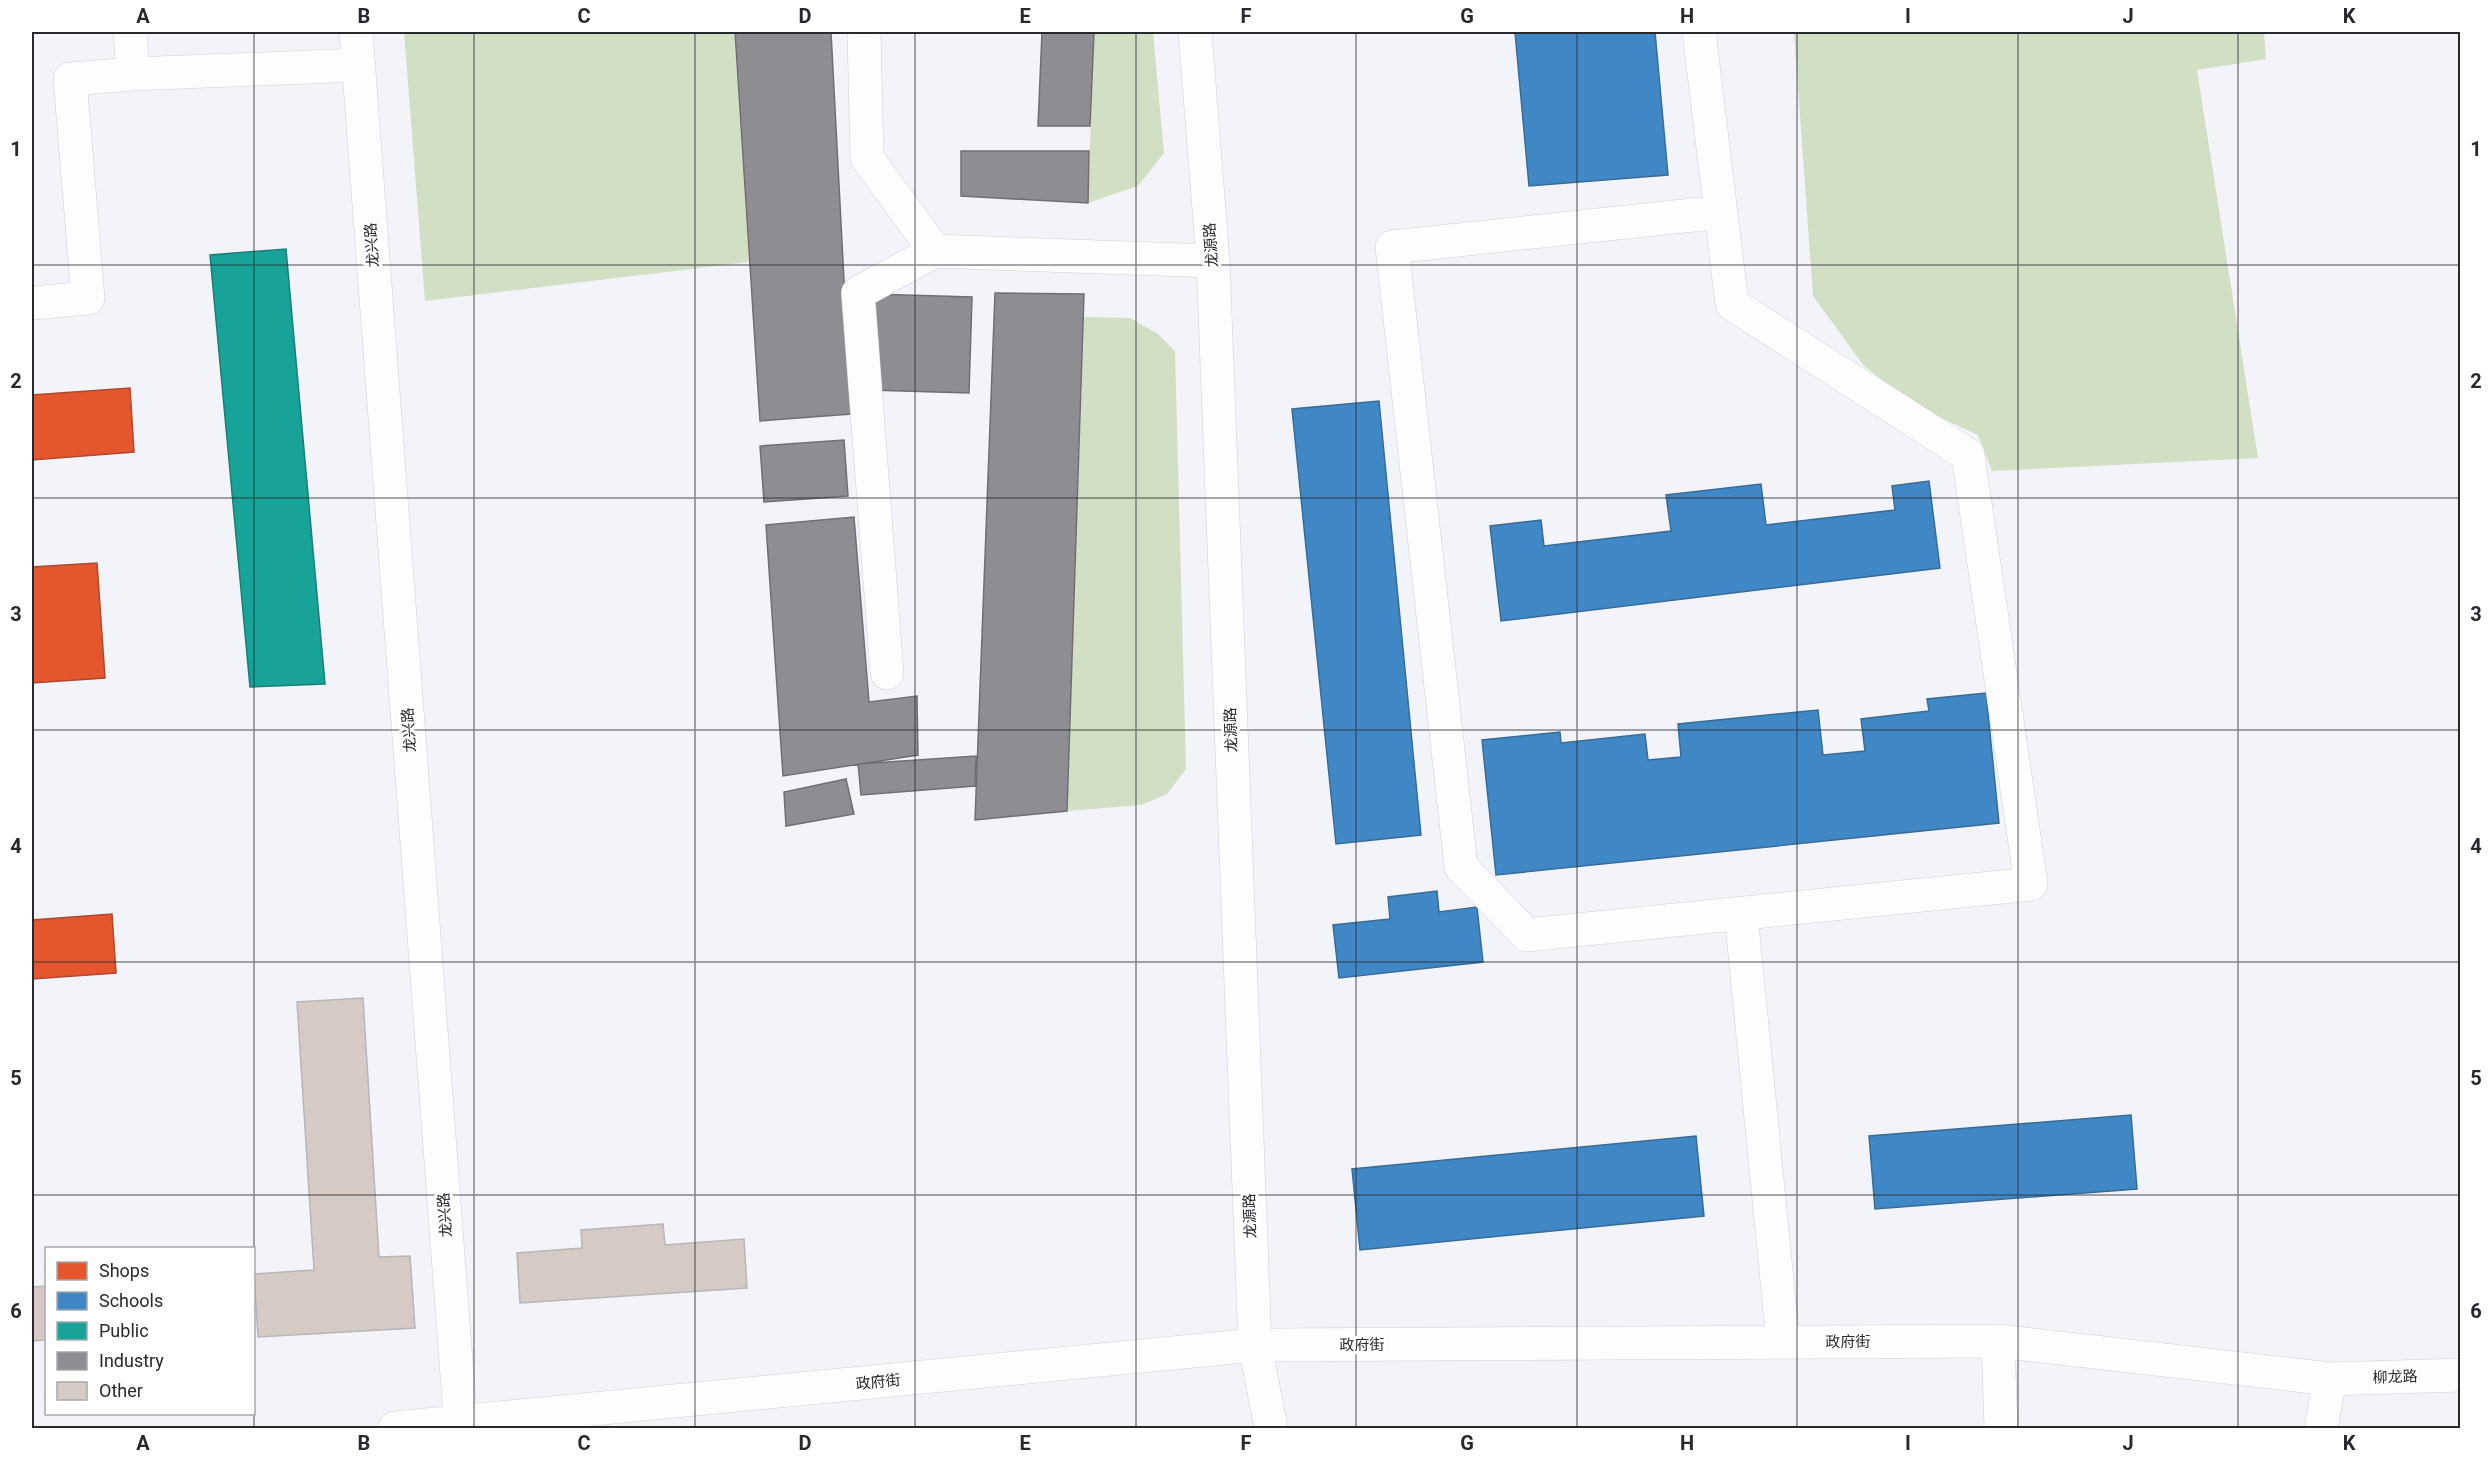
<svg xmlns="http://www.w3.org/2000/svg" width="2492" height="1460" font-family="Roboto,'Noto Sans SC',sans-serif">
<rect width="100%" height="100%" fill="#f2f4fa"/>
<path fill="#d1dfc5" d="M404 32H734L749 262 425 301Z
M1094 32H1153L1164 153 1138 186 1088 203Z
M1794 32H2264L2266 59 2197 70 2258 458 1992 471 1978 435 1917 407 1864 366 1813 296Z
M1084 317 1130 318 1158 334 1175 351 1186 769 1167 794 1141 805 1067 811Z"/>
<path fill="#e4572e" stroke="#ac492e" stroke-width="1.5" d="M130 388 134 452 32 460V395Z
M97 563 105 678 32 683V567Z
M112 914 116 973 32 979V920Z"/>
<path fill="#3f88c5" stroke="#386c97" stroke-width="1.5" d="M1515 32H1655L1668 175 1529 186Z
M1379 401 1421 835 1336 844 1292 409Z
M1929 481 1940 568 1501 621 1490 526 1541 520 1544 546 1671 531 1666 495 1761 484 1766 525 1895 510 1892 486Z
M1986 693 1999 823 1496 875 1482 740 1560 732 1561 743 1645 734 1648 760 1681 757 1678 724 1818 710 1823 755 1865 751 1861 719 1929 711 1927 699Z
M1437 891 1439 912 1477 907 1483 962 1339 978 1333 925 1390 919 1388 897Z
M2131 1115 2137 1189 1875 1209 1869 1136Z
M1696 1136 1704 1216 1360 1250 1352 1169Z"/>
<path fill="#17a398" stroke="#1c7e78" stroke-width="1.5" d="M286 249 325 684 250 687 210 255Z"/>
<path fill="#8d8d92" stroke="#6f6f74" stroke-width="1.5" d="M735 32H831L851 414 760 421Z
M1042 32H1094L1090 126H1038Z
M961 151H1089L1088 203 961 196Z
M995 293 1084 294 1067 811 975 820Z
M872 294 972 297 969 393 869 390Z
M844 440 848 496 764 502 760 446Z
M854 517 869 702 917 696 918 755 783 776 766 525Z
M976 756 975 786 861 795 858 764Z
M846 779 854 814 786 826 784 792Z"/>
<path fill="#d5cbc4" stroke="#b7b6b8" stroke-width="1.5" d="M363 998 379 1257 410 1256 415 1328 258 1337 254 1274 314 1270 297 1002Z
M663 1224 665 1245 744 1239 747 1288 520 1303 517 1253 582 1248 581 1230Z
M46 1286V1340L32 1341V1287Z"/>
<g fill="none" stroke-linecap="round" stroke-linejoin="round">
<defs>
<path id="minor" d="M130 32 133 74 359 65
M356 32 461 1428
M864 32 867 158 935 251 1213 261
M1195 32 1213 261 1255 1345 1271 1428
M1699 32 1732 304 1968 455 2031 884 1527 935 1461 867 1392 247 1721 212
M32 303 88 298 70 79 133 74
M887 673 858 293 935 251
M1741 914 1783 1342
M1998 1341 2001 1428
M395 1428 1255 1345 1998 1341 2330 1379 2460 1375
M2321 1428 2330 1379"/>
</defs>
<use href="#minor" stroke="#cfd0d4" stroke-width="34"/>
<use href="#minor" stroke="#fdfdfe" stroke-width="33"/>
</g>
<path fill="none" stroke="#28292d" stroke-width="1.5" stroke-opacity="0.55" d="M254 32V1428M474 32V1428M695 32V1428M915 32V1428M1136 32V1428M1356 32V1428M1577 32V1428M1797 32V1428M2018 32V1428M2238 32V1428M32 265H2460M32 498H2460M32 730H2460M32 962H2460M32 1195H2460"/>
<g text-anchor="middle" stroke-width="6" stroke-linejoin="round" paint-order="stroke">
<g font-size="15" fill="#28292d" stroke="#fff">
<text transform="translate(372 245) rotate(-94)" y="5">龙兴路</text>
<text transform="translate(1211 245) rotate(-94)" y="5">龙源路</text>
<text transform="translate(409 730) rotate(-94)" y="5">龙兴路</text>
<text transform="translate(1231 730) rotate(-92)" y="5">龙源路</text>
<text transform="translate(445 1215) rotate(-94)" y="5">龙兴路</text>
<text transform="translate(1250 1216) rotate(-92)" y="5">龙源路</text>
<text x="1848" y="1347">政府街</text>
<text x="1362" y="1350">政府街</text>
<text transform="translate(2395 1377) rotate(-2)" y="5">柳龙路</text>
<text transform="translate(878 1382) rotate(-6)" y="5">政府街</text>
</g>
</g>
<rect width="2492" height="1460" fill="none" stroke="#ffffff" stroke-width="66"/>
<rect x="45" y="1247" width="210" height="168" fill="#ffffff" stroke="#a9a9ab" stroke-width="1.5"/>
<rect x="57" y="1262" width="30" height="18" fill="#e4572e" stroke="#a9a9ab" stroke-width="1.5"/>
<text x="99" y="1277" font-size="18" fill="#28292d">Shops</text>
<rect x="57" y="1292" width="30" height="18" fill="#3f88c5" stroke="#a9a9ab" stroke-width="1.5"/>
<text x="99" y="1307" font-size="18" fill="#28292d">Schools</text>
<rect x="57" y="1322" width="30" height="18" fill="#17a398" stroke="#a9a9ab" stroke-width="1.5"/>
<text x="99" y="1337" font-size="18" fill="#28292d">Public</text>
<rect x="57" y="1352" width="30" height="18" fill="#8d8d92" stroke="#a9a9ab" stroke-width="1.5"/>
<text x="99" y="1367" font-size="18" fill="#28292d">Industry</text>
<rect x="57" y="1382" width="30" height="18" fill="#d5cbc4" stroke="#a9a9ab" stroke-width="1.5"/>
<text x="99" y="1397" font-size="18" fill="#28292d">Other</text>
<rect x="33" y="33" width="2426" height="1394" fill="none" stroke="#28292d" stroke-width="2"/>
<g font-size="20" text-anchor="middle" font-weight="bold" fill="#28292d">
<text x="143" y="23">A</text>
<text x="364" y="23">B</text>
<text x="584" y="23">C</text>
<text x="805" y="23">D</text>
<text x="1025" y="23">E</text>
<text x="1246" y="23">F</text>
<text x="1467" y="23">G</text>
<text x="1687" y="23">H</text>
<text x="1908" y="23">I</text>
<text x="2128" y="23">J</text>
<text x="2349" y="23">K</text>
<text x="16" y="156">1</text>
<text x="2476" y="156">1</text>
<text x="16" y="388">2</text>
<text x="2476" y="388">2</text>
<text x="16" y="621">3</text>
<text x="2476" y="621">3</text>
<text x="16" y="853">4</text>
<text x="2476" y="853">4</text>
<text x="16" y="1085">5</text>
<text x="2476" y="1085">5</text>
<text x="16" y="1318">6</text>
<text x="2476" y="1318">6</text>
<text x="143" y="1450">A</text>
<text x="364" y="1450">B</text>
<text x="584" y="1450">C</text>
<text x="805" y="1450">D</text>
<text x="1025" y="1450">E</text>
<text x="1246" y="1450">F</text>
<text x="1467" y="1450">G</text>
<text x="1687" y="1450">H</text>
<text x="1908" y="1450">I</text>
<text x="2128" y="1450">J</text>
<text x="2349" y="1450">K</text>
</g>
</svg>
